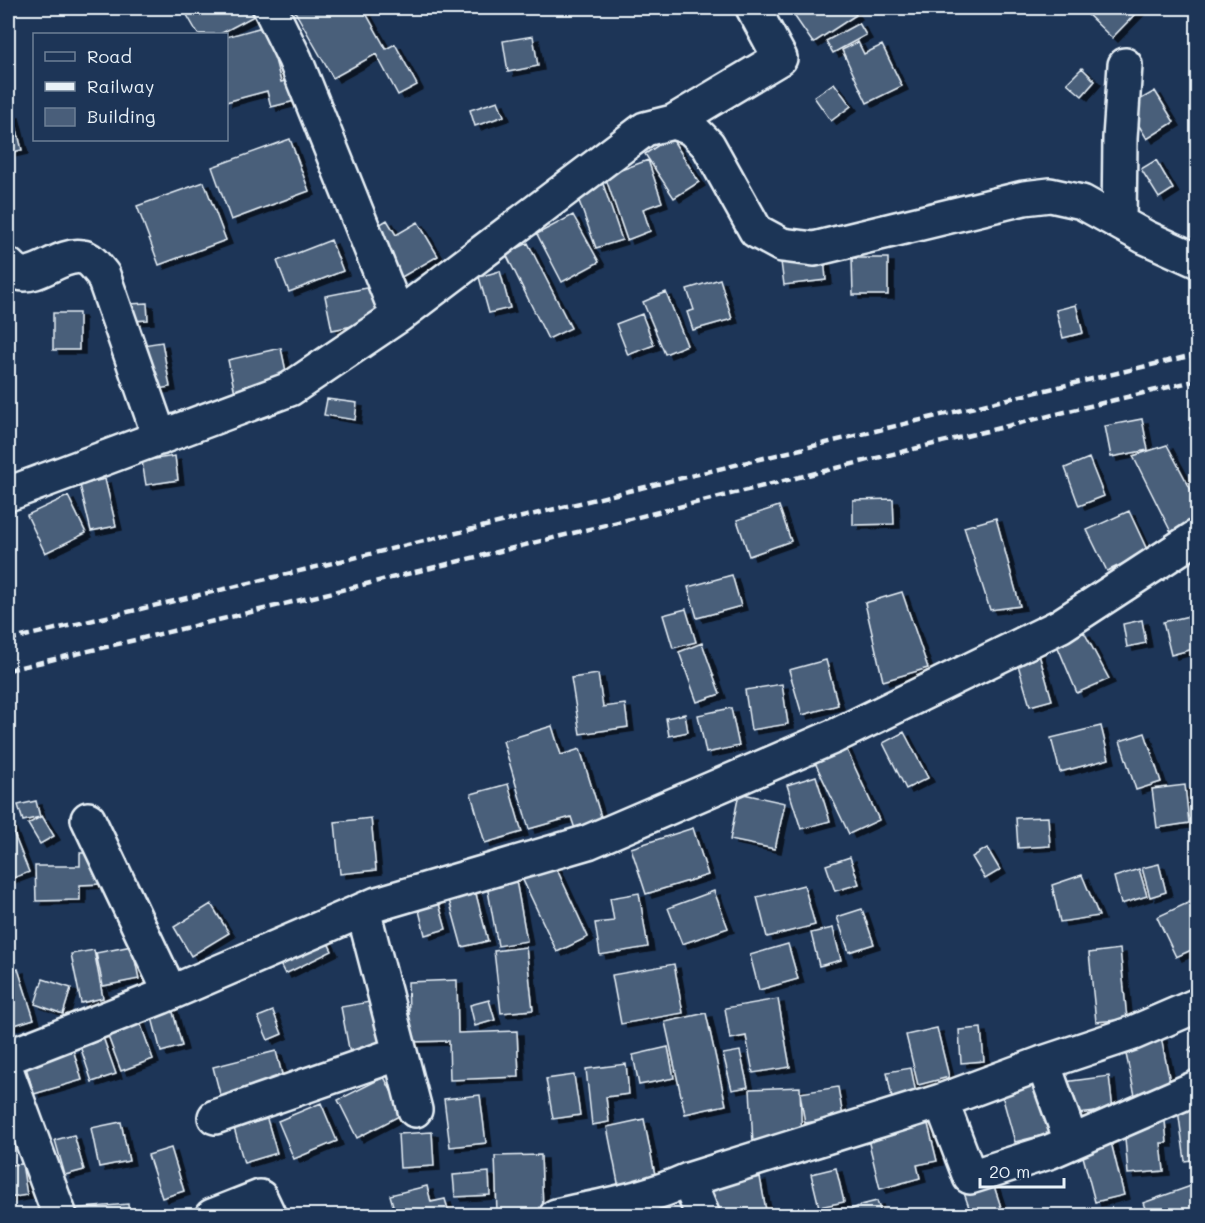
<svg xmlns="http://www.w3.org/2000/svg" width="1205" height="1223" font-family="Mali,sans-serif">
<defs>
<filter id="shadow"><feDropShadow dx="6" dy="4" stdDeviation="0" flood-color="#0009"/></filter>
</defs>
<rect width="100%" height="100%" fill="#1d3557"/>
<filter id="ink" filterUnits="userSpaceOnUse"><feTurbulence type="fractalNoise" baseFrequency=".0167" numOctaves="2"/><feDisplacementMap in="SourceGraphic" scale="12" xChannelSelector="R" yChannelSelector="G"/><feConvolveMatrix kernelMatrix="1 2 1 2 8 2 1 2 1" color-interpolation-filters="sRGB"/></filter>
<g filter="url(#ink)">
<path fill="#495e7a" stroke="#e8f1f8" stroke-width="1.5" filter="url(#shadow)" d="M183 8H249L254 16 220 34H198Z
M293 8H363L386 49 395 44 417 85 398 95 376 54 333 78Z
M797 8H851L856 15 813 43 791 11Z
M1081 8H1141L1112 38Z
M859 23 866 35 833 53 826 41Z
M266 26 281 82 293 79 299 100 271 107 267 91 226 102V37Z
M533 36 538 66 508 72 503 41Z
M858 42 864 54 882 45 902 86 867 103 842 50Z
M1082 68 1095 81 1082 96 1067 83Z
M834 83 851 106 831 121 814 97Z
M1155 91 1174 122 1147 139 1124 101 1136 102Z
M498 101 504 116 475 126 470 110Z
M13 114 22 150 8 153V115Z
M671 137 699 182 674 198 645 154Z
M290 139 309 191 231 220 212 167Z
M648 160 662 202 643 209 650 231 627 240 605 176Z
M1156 160 1173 189 1159 198 1141 169Z
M602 181 622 240 596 248 575 190Z
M204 182 226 240 159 265 137 206Z
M573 215 599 262 562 282 537 234Z
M387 220 396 235 418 222 438 256 400 278 372 229Z
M331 240 343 271 289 292 277 261Z
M528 243 571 328 548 339 506 254Z
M824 257 826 280 784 285 781 262Z
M852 258H888V295H853Z
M500 271 510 308 489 313 479 277Z
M720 279 732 319 693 330 687 312 694 310 687 289Z
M372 287 378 321 332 330 325 296Z
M666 292 687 345 665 354 643 302Z
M147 303 148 320 130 321 129 304Z
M1076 305 1083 333 1063 338 1056 310Z
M53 313H79V350H53Z
M642 314 654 345 628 355 616 324Z
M162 342 170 387 146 391 136 346Z
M281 348 288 381 235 393 228 360Z
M327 399 357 403 355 420 324 415Z
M1142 419 1148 450 1111 457 1105 426Z
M1198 425V445L1190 428Z
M1167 445 1198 503V521L1172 534 1133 456Z
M175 456 178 480 146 485 142 461Z
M1089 458 1104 496 1079 506 1065 468Z
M105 479 116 526 91 531 80 485Z
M68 496 86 533 45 553 27 515Z
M893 499 894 524 853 525V500Z
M779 506 791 541 749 556 737 520Z
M1129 511 1148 552 1107 571 1087 530Z
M996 518 1020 606 990 610 964 527Z
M732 575 741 606 697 618 688 587Z
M902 592 928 668 883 681 865 603Z
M686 609 696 642 673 648 663 615Z
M1189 616 1197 648 1171 655 1163 622Z
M1142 620 1146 643 1127 647 1123 624Z
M1084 632 1109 679 1077 693 1057 645Z
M702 643 720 694 697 702 679 652Z
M1038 651 1052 700 1030 706 1016 658Z
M826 660 838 705 802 715 789 670Z
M598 674 603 707 625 704 628 727 580 734 571 678Z
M782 684 788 724 751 730 745 690Z
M731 708 739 746 706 753 698 715Z
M685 714 688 732 669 736 666 718Z
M552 726 561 755 580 749 602 820 575 829 571 817 529 829 503 741Z
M1101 726 1109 759 1060 772 1051 738Z
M904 732 928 778 906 789 883 743Z
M1145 733 1161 782 1136 790 1120 741Z
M840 735 879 820 849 834 809 750Z
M816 776 830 821 801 829 787 785Z
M508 784 522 832 485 843 471 794Z
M1185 785 1189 823 1157 828 1152 789Z
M739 793 785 803 775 849 730 840Z
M36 801 40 817 23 821 18 805Z
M42 816 54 836 40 844 28 824Z
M1048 817 1050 846 1018 848 1016 818Z
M371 818 376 870 340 874 335 822Z
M8 819 29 872 8 880Z
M693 828 708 875 646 894 631 848Z
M987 848 1000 870 985 879 972 857Z
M80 853H101V884L80 885V900L36 901 35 866H80Z
M850 857 859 884 835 891 826 865Z
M554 863 588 937 557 952 522 878Z
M1159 864 1166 892 1150 897 1142 868Z
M1139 869 1147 896 1121 904 1114 877Z
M515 875 527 941 498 946 486 880Z
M1082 875 1099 916 1060 922 1052 885Z
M473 882 488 941 462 947 446 889Z
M804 885 815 925 767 937 757 897Z
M714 891 728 928 682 944 668 908Z
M436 893 446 929 425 935 416 898Z
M639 893 648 947 600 955 595 923 614 921 610 898Z
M1192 901 1198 912V947L1176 957 1157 917Z
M211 904 229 933 191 956 174 927Z
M862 909 874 944 849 952 837 917Z
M833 928 841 960 819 966 811 933Z
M321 929 332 951 285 974 274 952Z
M788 944 798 979 759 990 750 955Z
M132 946 139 979 103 986 96 953Z
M526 947 533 1010 501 1013 494 951Z
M1120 949 1127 1019 1096 1022 1089 953Z
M94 950 103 998 81 1003 71 954Z
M674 964 683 1013 621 1024 612 975Z
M18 969 34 1019 8 1027V972Z
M43 979 71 988 63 1014 35 1004Z
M457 980 458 1033 517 1031 519 1077 450 1080 449 1041 410 1042 408 982Z
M778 999 790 1067 753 1073 746 1036 730 1039 725 1008Z
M489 1000 495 1020 475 1026 470 1005Z
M170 1001 182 1046 161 1052 149 1006Z
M375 1001 384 1048 350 1054 341 1007Z
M136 1011 153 1059 121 1071 103 1023Z
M273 1011 282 1034 268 1040 258 1017Z
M706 1013 726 1105 685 1114 665 1022Z
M98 1023 116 1074 92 1082 75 1031Z
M937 1028 949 1077 918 1085 906 1035Z
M981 1028 984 1061 961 1063 959 1030Z
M1161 1037 1172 1092 1136 1100 1124 1045Z
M1198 1041V1058L1189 1050Z
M668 1047 674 1078 639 1085 633 1055Z
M73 1049 82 1080 34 1094 25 1064Z
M276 1051 285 1086 222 1102 213 1067Z
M740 1051 748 1087 732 1090 723 1054Z
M626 1064 629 1094 606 1097 609 1122 592 1125 586 1069Z
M911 1068 918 1104 894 1109 887 1072Z
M1039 1070 1055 1132 1015 1142 998 1081Z
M574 1075 580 1115 553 1119 546 1079Z
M1109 1076 1113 1110 1069 1115 1064 1082Z
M384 1077 403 1114 357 1138 338 1100Z
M800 1087 802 1142 753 1144 750 1089Z
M838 1087 843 1117 805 1123 800 1093Z
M480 1095 486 1143 450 1147 444 1099Z
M321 1103 337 1141 294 1159 278 1121Z
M1198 1107V1159L1185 1161 1178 1110Z
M267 1119 277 1153 244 1163 234 1128Z
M644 1119 656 1180 619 1188 607 1127Z
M927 1120 937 1161 917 1165 920 1178 880 1189 867 1135Z
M1165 1121 1167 1143H1161L1164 1171 1128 1174 1124 1126Z
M121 1122 129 1161 99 1167 91 1128Z
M432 1132 434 1166 400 1168 398 1134Z
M74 1135 84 1170 65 1175 55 1140Z
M1110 1138 1124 1195 1095 1202 1080 1145Z
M171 1148 184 1191 162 1198 148 1155Z
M541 1155 543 1212 497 1213 495 1156Z
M22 1164 27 1195 8 1198V1165Z
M836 1168 844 1202 819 1207 811 1174Z
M489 1172 490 1195 455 1197 453 1175Z
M760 1177 767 1216H711L706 1186Z
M993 1183 1004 1216H972L964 1193Z
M427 1186 431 1202 445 1199 450 1216H396L390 1195Z
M1191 1186 1198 1202V1216H1148L1143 1203Z
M877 1201 882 1216H838L861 1205Z
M128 1204 129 1216H73L72 1209Z"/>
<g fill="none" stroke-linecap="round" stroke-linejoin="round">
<defs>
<path id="minor" d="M270 8 295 59 398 316
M673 122 780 58 753 8
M1119 222 1120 138 1125 65
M8 265C11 268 15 272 19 273 37 279 61 253 82 257 91 258 97 268 103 275L160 438
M8 494 290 389 398 316 645 129 673 122 691 128 708 145 756 231 782 245 814 249 1024 198 1050 195 1082 202 1145 237 1198 261
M88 819 170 992
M363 910 415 1110
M8 1057 161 997 377 904 588 842 835 736 1060 626 1198 536
M1043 1063 1071 1141
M8 1075 60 1216
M941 1101 970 1177 1049 1152 1198 1087
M215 1117 400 1053
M688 1180 703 1216
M212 1216 260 1197 269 1216
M556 1216C600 1206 646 1199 688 1180L941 1101 1043 1063 1133 1033 1198 1005"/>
</defs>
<use href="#minor" stroke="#e8f1f8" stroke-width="38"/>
<use href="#minor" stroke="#1d3557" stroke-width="33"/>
<path stroke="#e8f1f8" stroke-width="4.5" stroke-dasharray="9 4.5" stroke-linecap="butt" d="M8 640C405 548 800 447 1198 354
M8 670C405 577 800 475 1198 380"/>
</g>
</g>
<rect width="1205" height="1223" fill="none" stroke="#1d3557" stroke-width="30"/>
<rect x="15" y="15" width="1175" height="1193" fill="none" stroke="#e8f1f8" stroke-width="2" filter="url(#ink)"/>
<rect x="33" y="33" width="195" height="108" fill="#1d3557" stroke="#6e8097" stroke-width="1.5"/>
<rect x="45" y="52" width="30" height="9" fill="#1d3557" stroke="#6e8097" stroke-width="1.5"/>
<text x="87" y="63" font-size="18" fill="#e8f1f8">Road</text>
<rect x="45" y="82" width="30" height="9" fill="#e8f1f8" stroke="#6e8097" stroke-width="1.5"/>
<text x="87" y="93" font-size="18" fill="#e8f1f8">Railway</text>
<rect x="45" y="108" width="30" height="18" fill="#495e7a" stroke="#6e8097" stroke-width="1.5"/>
<text x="87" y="123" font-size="18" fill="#e8f1f8">Building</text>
<path d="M980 1178v9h84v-9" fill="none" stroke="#e8f1f8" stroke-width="3"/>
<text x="989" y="1178" font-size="18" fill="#e8f1f8" stroke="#1d3557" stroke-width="4.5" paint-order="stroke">20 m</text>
</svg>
